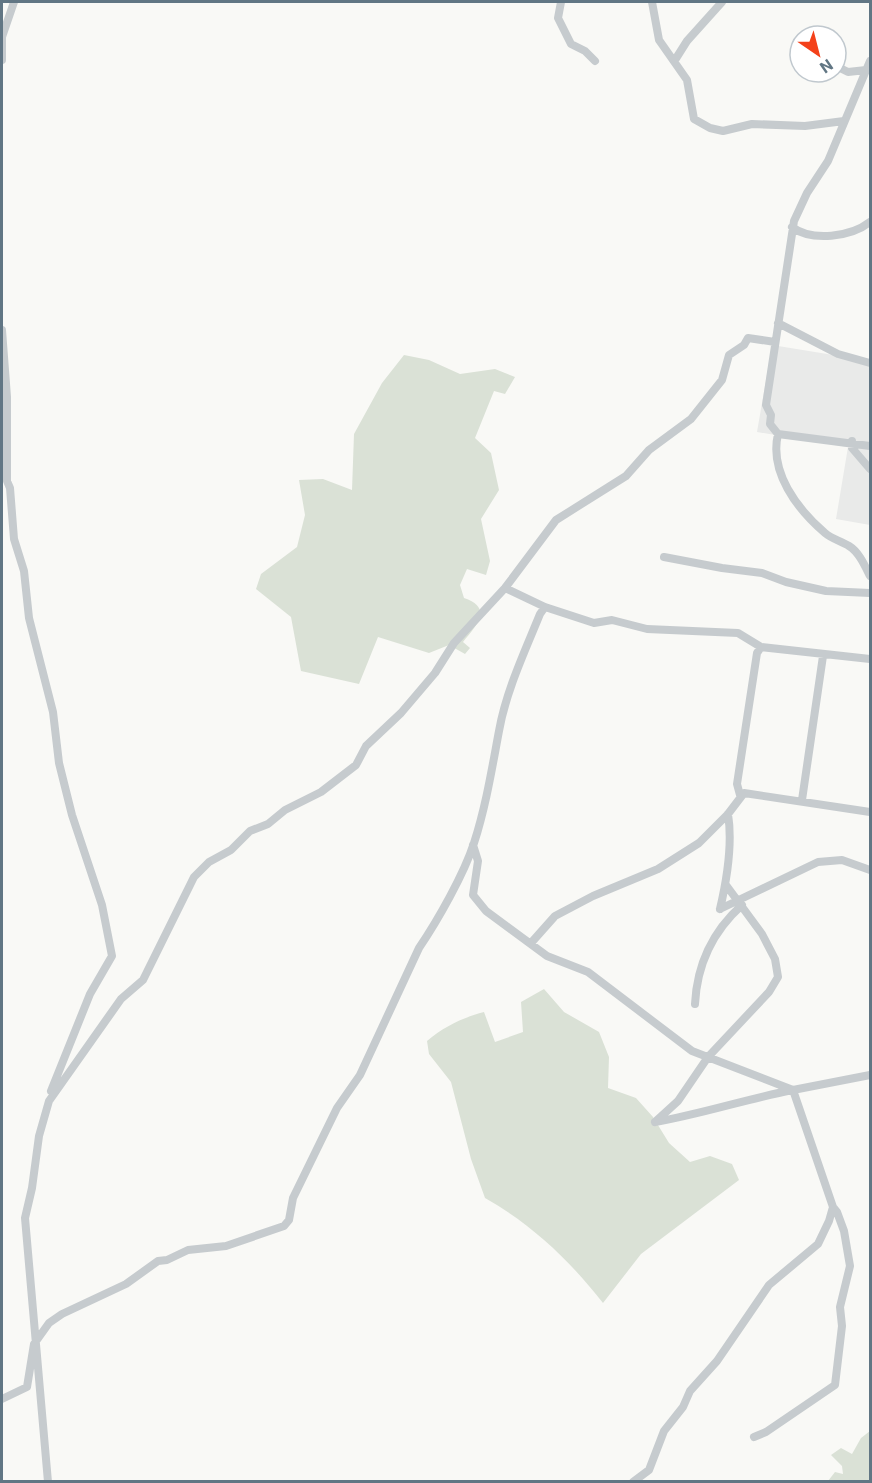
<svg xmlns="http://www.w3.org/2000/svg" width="872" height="1483" font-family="Roboto,sans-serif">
<rect width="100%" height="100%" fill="#f9f9f6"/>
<path fill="#e9eae9" d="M772 345 870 361V525L836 519 848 447 757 432Z"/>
<path fill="#dae1d6" d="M404 355 429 360 460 374 495 369 515 377 505 394 494 391 475 438 491 453 499 490 481 519 490 561 486 575 467 569 460 585 464 598C494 608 476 626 463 642L470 648 465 654 449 645 429 653 378 637 359 684 301 671 291 617 256 589 261 574 297 547 305 515 299 480 323 479 352 490 354 434 382 383Z
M544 989 564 1012 599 1032 609 1057 608 1088 636 1098 653 1117 669 1143 690 1162 710 1156 732 1164 739 1180 641 1254 603 1303C570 1261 533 1225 485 1198L471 1159 451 1082 429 1054 427 1041C445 1026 462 1018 484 1012L495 1042 523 1032 521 1002Z
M870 1431V1481H828L835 1472 843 1474 842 1466 831 1455 841 1448 852 1454 861 1438Z"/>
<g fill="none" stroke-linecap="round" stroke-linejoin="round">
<path stroke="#c6cbce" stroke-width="8" d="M561 2 558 18 571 44 585 51 595 61
M652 2 659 40 687 80 694 119 710 128 723 131 752 124 805 126 844 121
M2 37 14 2
M2 38V60
M675 60 687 41 722 2
M870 61 828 161 807 193 794 221 766 405 771 415 770 424 778 434 870 446
M836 66 848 72 866 70
M792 227C812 242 851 237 870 222
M778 323 838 354 870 363
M2 330 7 397V481L10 488 14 539 24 571 29 618 53 712 59 763 72 815 102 905 112 956 90 994 51 1091
M778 434C769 472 797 509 825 533 832 539 841 541 849 546 859 552 865 566 870 576
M852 441V448L870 469
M664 557 722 568 762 573 786 582 826 591 870 593
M505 588 545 607 594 623 612 620 647 629 738 633 761 647 870 659
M740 795 737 784 757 653 761 647
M802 800 823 656
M473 845 478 861 473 895 486 911 547 956 588 972 692 1051 793 1090 870 1075
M720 909 818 862 842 860 870 870
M720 909C727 879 733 845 728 814
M531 943 555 916 593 896 658 869 699 843 728 814 744 793 870 812
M695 1004C697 964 713 931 742 905
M655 1122 678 1101 708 1057 769 992 778 977 775 959 762 934 726 885
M2 1399 27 1387 34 1344 49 1323 62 1314 126 1284 158 1261 167 1260 188 1250 226 1246 284 1226 289 1220 293 1198 337 1108 360 1075 419 948C438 920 464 874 474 843 486 806 492 768 499 731 506 691 525 651 540 614L545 607
M754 1437 766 1432 835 1385 842 1326 840 1307 850 1266 844 1231 837 1212 833 1207
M48 1482 25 1218 32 1188 39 1136 49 1101 121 999 143 980 194 877 209 862 231 850 250 831 268 824 285 810 321 792 356 765 366 746 401 713 435 673 454 643 505 588 556 520 626 476 649 450 691 419 722 380 729 355 744 345 748 338 775 342
M633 1482 649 1470 664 1431 683 1407 690 1391 717 1361 769 1285 818 1244 829 1221 833 1207 793 1090C746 1099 702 1114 655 1122"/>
</g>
<rect width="872" height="1483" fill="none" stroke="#617684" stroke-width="6"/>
<g transform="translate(818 54) rotate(145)"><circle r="28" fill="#ffffff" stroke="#c0c8ce" stroke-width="1.5"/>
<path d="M0-4.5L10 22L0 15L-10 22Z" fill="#f4411a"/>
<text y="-9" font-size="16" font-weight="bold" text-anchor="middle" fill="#617684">N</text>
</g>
</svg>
